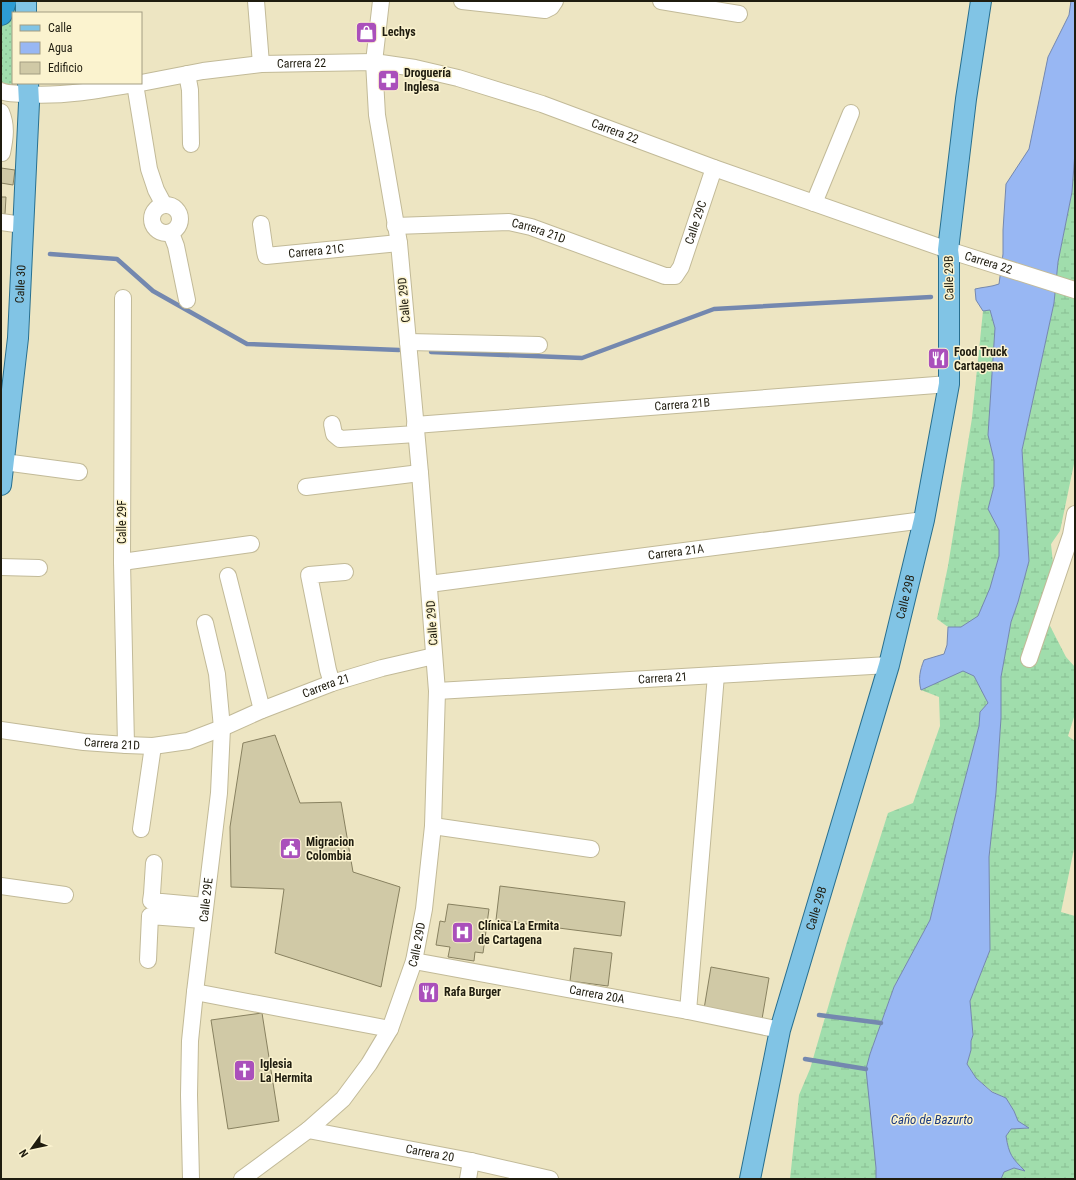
<svg xmlns="http://www.w3.org/2000/svg" width="1076" height="1180" font-family="'Roboto Condensed',sans-serif">
<defs>
<pattern id="grass-dots" width="8" height="8" patternUnits="userSpaceOnUse"><rect width="8" height="8" fill="#a0ddac"/><path d="M2 2h.1M6 6h.1" fill="none" stroke="#89bd93" stroke-width="1.8" stroke-linecap="round"/></pattern>
<pattern id="wetland-marsh" width="20" height="14" patternUnits="userSpaceOnUse"><rect width="20" height="14" fill="#a0ddac"/><path d="M1 5h8M5 5V1M11 12h8M15 12V8" fill="none" stroke="#89bd93"/></pattern>
</defs>
<rect width="100%" height="100%" fill="#ede5c2"/>
<path fill="url(#grass-dots)" d="M10 1H19V13H13V83H14C10 85 6 84 1 82V30Z"/>
<path fill="url(#wetland-marsh)" d="M1075 152V459L1060 531 1051 544 1053 563 1057 582 1048 622 1066 657 1075 667V714L1068 736 1075 741V844L1061 912 1075 916V1179H1001L1004 1172 1014 1168 1024 1171 1012 1158 1008 1147 1006 1136 1011 1129 1028 1128 1018 1121 1014 1111 1006 1098 993 1092 976 1078 967 1064 971 1050V1041L973 1035 970 1001 990 950 989 857 996 792 1001 718V677L1011 622 1018 602 1029 561 1022 450 1054 303 1058 262 1072 192Z
M990 309 995 328 988 435 994 460V486L988 509 999 530V556L990 589 978 616 961 627H948L937 619 948 566 972 418 983 311Z
M963 670 974 676 988 703 980 712 979 726 955 817 930 920 894 987 870 1054 876 1168V1179H790L799 1095 810 1069 847 942 888 813 913 803 940 726 939 697 921 690Z"/>
<path fill="#98b7f3" stroke="#7488af" d="M1071 1H1075V152L1072 192 1058 262 1054 303 1022 450 1029 561 1018 602 1011 622 1001 677V718L996 792 989 857 990 950 970 1001 973 1035 971 1041V1050L967 1064 976 1078 992 1092 1006 1098 1014 1111 1018 1121 1029 1128 1011 1129 1006 1136C1009 1155 1012 1158 1025 1171L1014 1168 1004 1172 1001 1179H876V1168L866 1069 870 1054 894 987 930 920 955 817 979 726 980 712 988 703 974 676 963 671 921 690C918 679 920 670 924 660L944 654 947 645 948 627H961L978 616 990 588 999 556V530L988 509 994 486V460L988 435 995 328 990 310 983 311 976 300 975 289C983 287 991 287 999 284L1003 254V230L1006 184 1029 149 1048 57 1069 15Z"/>
<g fill="none" stroke-linecap="round" stroke-linejoin="round">
<path stroke="#7488af" stroke-width="4.5" d="M50 254 117 259 153 291 247 344 399 350
M431 352 582 358 714 309 931 297
M819 1015 881 1023
M805 1059 866 1069"/>
</g>
<path fill="#d0c9a6" stroke="#888160" d="M1 168 15 170 13 185 1 183Z
M1 197H6L5 214H1Z
M275 735 300 803 341 802 353 872 400 887 381 987 275 953 284 889 231 887 230 827 243 743Z
M500 886 625 902 621 936 496 920Z
M448 904 489 909 483 953 475 952 474 961 448 957 450 947 436 945 440 921 445 922Z
M574 948 612 953 608 986 570 981Z
M711 967 769 978 762 1019 704 1009Z
M262 1013 279 1121 228 1129 211 1020Z"/>
<g fill="none" stroke-linecap="round" stroke-linejoin="round">
<defs>
<g id="minor">
<path d="M256 1 261 64"/>
<path d="M462 1 545 10 551 7 555 1"/>
<path d="M661 1 739 14"/>
<path d="M187 74 190 90 191 144"/>
<path id="s1" d="M141 83 203 71 261 64 374 62 415 68 458 78 542 104 714 168 948 250 1075 290"/>
<path d="M135 84 149 169 156 190 164 205"/>
<path d="M1 91C8 94 15 93 22 94 62 97 101 90 140 83"/>
<path d="M1 112C7 126 5 138 2 153"/>
<path d="M814 203 851 113"/>
<circle cx="166" cy="219" r="14"/>
<path d="M1 222 23 225"/>
<path id="s2" d="M261 224 265 252 266 256 399 243"/>
<path id="s3" d="M395 226 509 222 531 227 665 276H675L681 267 714 168"/>
<path d="M171 233 176 246 187 300"/>
<path d="M123 298 122 562 126 745"/>
<path d="M408 342 539 345"/>
<path d="M332 424 334 434 340 439 416 434"/>
<path id="s4" d="M415 425 949 384"/>
<path d="M4 462 79 472"/>
<path d="M306 487 420 473"/>
<path d="M122 562 251 544"/>
<path d="M1 567 39 568"/>
<path d="M228 576 262 710"/>
<path id="s5" d="M429 584 924 520"/>
<path d="M1029 659 1071 535 1075 514"/>
<path d="M332 683 328 670 309 575 345 572"/>
<path id="s6" d="M437 691 889 665"/>
<path id="s7" d="M1 730 84 742 126 745 153 746 188 741 222 728 262 710 332 683 382 668 434 656"/>
<path d="M433 826 591 849"/>
<path d="M141 829 153 746"/>
<path d="M154 863 152 894 151 901 205 906"/>
<path d="M1 886 65 895"/>
<path d="M148 960 150 916 203 920"/>
<path id="s8" d="M414 961 688 1011 780 1030"/>
<path d="M195 992 390 1029"/>
<path d="M688 1011 716 675"/>
<path id="s9" d="M308 1130 471 1161 550 1179"/>
<path id="s10" d="M191 1179 189 1095 190 1041 195 992 219 793 222 728 217 674 205 623"/>
<path id="s11" d="M242 1179 308 1130 343 1099 369 1064 390 1029 414 961 424 909 433 826 437 691 420 473 399 243 377 115 374 62 381 1"/>
<path d="M468 1179 471 1161"/>
</g>
<g id="major">
<path d="M26 13V1"/>
<path id="s12" d="M1 485 18 338 29 103 28 83"/>
<path id="s13" d="M750 1179 780 1030 889 665 924 520 949 384V258L948 250 966 99 981 1"/>
</g>
<path id="highway" d="M1 14 5 1"/>
</defs>
<use href="#minor" stroke="#c2ba98" stroke-width="18"/>
<use href="#major" stroke="#286f8f" stroke-width="22"/>
<use href="#highway" stroke="#286f8f" stroke-width="24"/>
<use href="#minor" stroke="#fff" stroke-width="16"/>
<use href="#major" stroke="#81c4e5" stroke-width="20"/>
<use href="#highway" stroke="#2d9cd4" stroke-width="22"/>
</g>
<defs>
<symbol id="shop-square" viewBox="-11 -11 22 22"><rect x="-9" y="-9" width="18" height="18" rx="4" fill="#aa50bb" stroke="#fbf3cf"/><path d="M-5-2.5h2.3a2.7 3.5 0 0 1 5.4 0H5L5.5 6h-11ZM-1.5-2.5h3a1.5 2.3 0 0 0-3 0Z" fill="#fff"/></symbol>
<symbol id="pharmacy-square" viewBox="-11 -11 22 22"><rect x="-9" y="-9" width="18" height="18" rx="4" fill="#aa50bb" stroke="#fbf3cf"/><path d="M-2-6h4v4h4v4h-4v4h-4v-4h-4v-4h4Z" fill="#fff"/></symbol>
<symbol id="restaurant-square" viewBox="-11 -11 22 22"><rect x="-9" y="-9" width="18" height="18" rx="4" fill="#aa50bb" stroke="#fbf3cf"/><path d="M-5-6h1v4h1v-4h1v4h1v-4h1v5L-1.5 .5V6h-2V.5L-5-1ZM5-6V6H3V1.5H1.5Q1.5-4 5-6Z" fill="#fff"/></symbol>
<symbol id="civic-square" viewBox="-11 -11 22 22"><rect x="-9" y="-9" width="18" height="18" rx="4" fill="#aa50bb" stroke="#fbf3cf"/><path d="M-.6-6.5H3V-4.5H.6V-3L4-1V1h2V6H-6V1h2V-1L-.6-3ZM-1.2 2.5V6h2.4V2.5Z" fill="#fff"/></symbol>
<symbol id="hospital-square" viewBox="-11 -11 22 22"><rect x="-9" y="-9" width="18" height="18" rx="4" fill="#aa50bb" stroke="#fbf3cf"/><path d="M-5-5h3v3.5h4V-5h3V5h-3V1.5h-4V5h-3Z" fill="#fff"/></symbol>
<symbol id="church-square" viewBox="-11 -11 22 22"><rect x="-9" y="-9" width="18" height="18" rx="4" fill="#aa50bb" stroke="#fbf3cf"/><path d="M-1.2-6h2.4v3.5h3.3v2.4h-3.3V6h-2.4V-.1h-3.3v-2.4h3.3Z" fill="#fff"/></symbol>
</defs>
<g fill-rule="evenodd">
<use href="#shop-square" x="354" y="20" width="25" height="25"/>
<use href="#pharmacy-square" x="376" y="68" width="25" height="25"/>
<use href="#restaurant-square" x="926" y="346" width="25" height="25"/>
<use href="#civic-square" x="278" y="836" width="25" height="25"/>
<use href="#hospital-square" x="450" y="920" width="25" height="25"/>
<use href="#restaurant-square" x="416" y="980" width="25" height="25"/>
<use href="#church-square" x="232" y="1058" width="25" height="25"/>
</g>
<g text-anchor="middle" stroke-width="3" stroke-linejoin="round" paint-order="stroke">
<g font-size="12" font-weight="bold" fill="#1f1c0f" stroke="#fbf3cf" text-anchor="start">
<text x="382" y="36">Lechys</text>
<text x="404" y="77">Droguería<tspan x="404" dy="14">Inglesa</tspan></text>
<text x="954" y="356">Food Truck<tspan x="954" dy="14">Cartagena</tspan></text>
<text x="306" y="846">Migracion<tspan x="306" dy="14">Colombia</tspan></text>
<text x="478" y="930">Clínica La Ermita<tspan x="478" dy="14">de Cartagena</tspan></text>
<text x="444" y="996">Rafa Burger</text>
<text x="260" y="1068">Iglesia<tspan x="260" dy="14">La Hermita</tspan></text>
</g>
<g font-size="12" fill="#1f1c0f" stroke="#fbf3cf">
<text dy="4" stroke="none"><textPath href="#s1" startOffset="162">Carrera 22</textPath></text>
<text dy="4" stroke="none"><textPath href="#s1" startOffset="486">Carrera 22</textPath></text>
<text dy="4" stroke="none"><textPath href="#s3" startOffset="347">Calle 29C</textPath></text>
<text dy="4" stroke="none"><textPath href="#s3" startOffset="145">Carrera 21D</textPath></text>
<text dy="4" stroke="none"><textPath href="#s2" startOffset="83">Carrera 21C</textPath></text>
<text dy="4" stroke="none"><textPath href="#s1" startOffset="882">Carrera 22</textPath></text>
<text transform="translate(949 278) rotate(-91)" y="4">Calle 29B</text>
<text dy="4" stroke="none"><textPath href="#s12" startOffset="202">Calle 30</textPath></text>
<text transform="translate(404 300) rotate(-95)" y="4">Calle 29D</text>
<text dy="4" stroke="none"><textPath href="#s4" startOffset="268">Carrera 21B</textPath></text>
<text transform="translate(122 522) rotate(-90)" y="4">Calle 29F</text>
<text dy="4" stroke="none"><textPath href="#s5" startOffset="249">Carrera 21A</textPath></text>
<text dy="4" stroke="none"><textPath href="#s13" startOffset="603">Calle 29B</textPath></text>
<text transform="translate(432 623) rotate(-94)" y="4">Calle 29D</text>
<text dy="4" stroke="none"><textPath href="#s6" startOffset="226">Carrera 21</textPath></text>
<text dy="4" stroke="none"><textPath href="#s7" startOffset="337">Carrera 21</textPath></text>
<text dy="4" stroke="none"><textPath href="#s7" startOffset="112">Carrera 21D</textPath></text>
<text dy="4" stroke="none"><textPath href="#s10" startOffset="280">Calle 29E</textPath></text>
<text dy="4" stroke="none"><textPath href="#s13" startOffset="279">Calle 29B</textPath></text>
<text dy="4" stroke="none"><textPath href="#s11" startOffset="302">Calle 29D</textPath></text>
<text dy="4" stroke="none"><textPath href="#s8" startOffset="186">Carrera 20A</textPath></text>
<text dy="4" stroke="none"><textPath href="#s9" startOffset="124">Carrera 20</textPath></text>
</g>
<g font-size="13" font-style="italic" fill="#1c3b80" stroke="#fbf3cf">
<text x="932" y="1124">Caño de Bazurto</text>
</g>
</g>
<rect width="1076" height="1180" fill="none" stroke="#1f1c0f" stroke-width="4"/>
<rect x="12" y="12" width="130" height="72" fill="#fbf3cf" stroke="#a39d82"/>
<rect x="20" y="25" width="20" height="6" fill="#81c4e5" stroke="#a39d82"/>
<text x="48" y="32" font-size="12" fill="#1f1c0f">Calle</text>
<rect x="20" y="42" width="20" height="12" fill="#98b7f3" stroke="#a39d82"/>
<text x="48" y="52" font-size="12" fill="#1f1c0f">Agua</text>
<rect x="20" y="62" width="20" height="12" fill="#d0c9a6" stroke="#a39d82"/>
<text x="48" y="72" font-size="12" fill="#1f1c0f">Edificio</text>
<g transform="translate(32 1148) rotate(237)" stroke="#fbf3cf" stroke-width="3" paint-order="stroke">
<path d="M0-3L7 15L0 10L-7 15Z" fill="#1f1c0f"/>
<text y="-6" font-size="11" font-weight="bold" text-anchor="middle" fill="#1f1c0f">N</text>
</g>
</svg>
